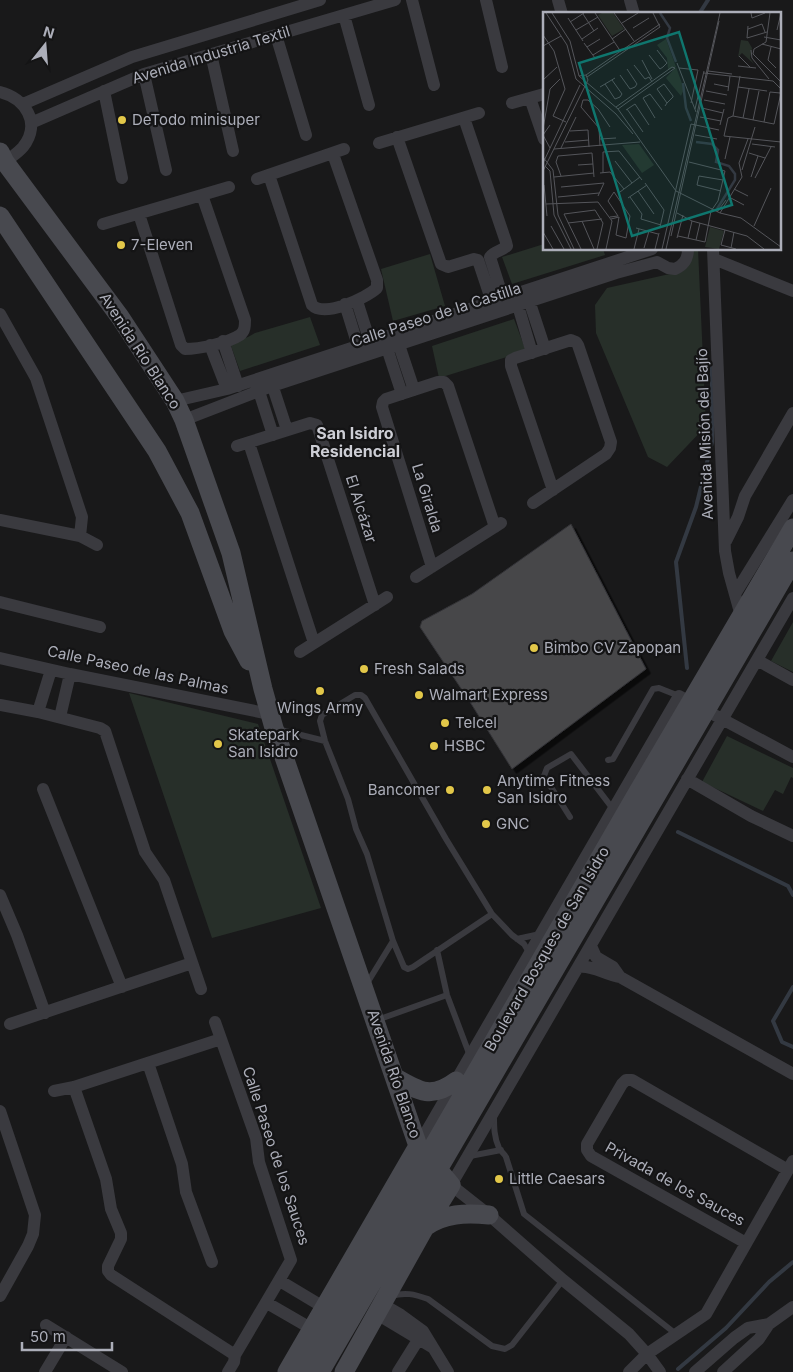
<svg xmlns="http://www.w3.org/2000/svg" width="793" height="1372" font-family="Inter,sans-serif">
<defs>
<filter id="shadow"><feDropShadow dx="4.5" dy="4.5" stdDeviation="0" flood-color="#0009"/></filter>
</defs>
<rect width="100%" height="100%" fill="#19191a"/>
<path fill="#272f29" d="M544 244V249H603L605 255 512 284 502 257Z
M692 249H698L706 426 667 467 648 457 596 333 595 305 607 288 683 271Z
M430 254 445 306 393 321 381 269Z
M310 317 320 345 240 371 230 343 248 337 255 333Z
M514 319 526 351 439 378 432 346Z
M793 622V672L771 661Z
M129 693 258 724 321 908 212 938Z
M727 736 793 768V778L791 777 783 794 775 790 763 811 702 782Z"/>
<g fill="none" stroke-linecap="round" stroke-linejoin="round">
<path stroke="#333942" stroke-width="4" d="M699 14 708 0
M687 668 676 562 696 507 712 442V368
M678 832 788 886 793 895
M793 987 773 1021 782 1042 793 1047
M678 1369 726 1328 769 1282 793 1262"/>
</g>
<path fill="#46464a" stroke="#333336" filter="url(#shadow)" d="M571 524 646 669 512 769 470 702 420 627 422 621 472 594Z"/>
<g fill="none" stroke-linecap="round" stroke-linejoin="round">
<path stroke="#3a3a3f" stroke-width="6" d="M277 729 325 741
M608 760 613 759 653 689 659 688 679 696
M570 817 544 776 547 768 571 754 613 809
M492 914 413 967 408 969 404 967 393 941 367 854 356 829 348 799 325 741 320 721 322 715 355 695H361L365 698 446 839 492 914 512 935 524 944 530 954
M517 939 540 934
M437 950 447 995 470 1056
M366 985 393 941
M377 1020 447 995
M494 1116C494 1127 494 1137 499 1148 501 1152 504 1153 506 1157L524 1214 676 1334
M470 1156 501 1150
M391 1296C405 1292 414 1294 428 1299L492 1346 505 1349 512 1345 563 1280"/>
<path stroke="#3a3a3f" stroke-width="12" d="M412 0 434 85
M486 0 502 67
M558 0 562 14
M630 0 634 14
M344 15 369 105
M276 35 306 135
M211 54 233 151
M144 74 166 170
M104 91 122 178
M0 92C25 98 42 123 23 147 18 153 11 157 5 162
M530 98 544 139
M512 103 544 94
M23 104 132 57 320 0
M464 118 506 242 507 246C502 251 494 251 490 257L503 298
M31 123 144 74 395 0
M397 137 441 264 448 267 474 259 478 260 492 302
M379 143 479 113
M269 175 312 305C324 318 366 298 377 288V280L333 154
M257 179 344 149
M139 214 181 345 185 349C199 349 228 343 240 335 245 331 245 326 245 320L202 195
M103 224 229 187
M713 249 725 551 729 573 741 616
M714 259 793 291
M527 294 545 349
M516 299 532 353
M357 301 370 342
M345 304 358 346
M0 314 36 378 82 517 80 536
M396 336 414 390
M223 341 238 386
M385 342 402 394
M210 345 227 389
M270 378 287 430
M257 385 273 435
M175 401 227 389 652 249
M184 420 272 386 616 273 657 262 668 268 675 269C684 265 688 259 688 249
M249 443 314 643
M237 446 310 423 317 425 375 605
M533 503 606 454 610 448 611 442 578 345 576 342 571 340 515 358 511 360V366L553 490
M0 520 80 536 97 545
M726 541 738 517 745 496 793 413
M432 567 382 407 383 402 386 399 438 382H444L448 386 495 527
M416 577 501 523
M735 594 793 500
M0 602 100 627
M300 652 387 597
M0 658 70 674 270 714
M757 660 793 680
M0 705 38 712 100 728 105 731 145 852 164 880 201 989
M38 712 51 670
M60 717 70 674
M687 779 751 816 793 836
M43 789 122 987
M0 895 17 935 45 1013
M591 946 596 957 613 967 620 977
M579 967C593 965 605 975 620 977L793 1074
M215 1022 256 1138 259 1162 291 1260 235 1355 234 1362 228 1372
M10 1024 192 963
M148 1063 182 1164 186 1192 212 1262
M74 1087 106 1179 111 1209 121 1233V1239L108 1266V1271L111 1275 235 1355
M54 1091 74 1087 221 1039
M0 1111 35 1215 33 1234 28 1246 0 1296
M418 1146 679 696 793 757
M746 1243 591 1156 587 1150V1144L622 1084 626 1080H632L788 1170
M280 1281 325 1308
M267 1303 312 1329
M382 1304 401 1315 423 1331 448 1372
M377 1314 432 1347
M46 1325 122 1372
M45 1372 66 1337
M398 1372 423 1332
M629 1372 647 1354 706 1314 793 1161
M660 1372 647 1354 629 1334 563 1280 489 1215 451 1185 793 598
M695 1372 734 1338 748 1328 769 1324
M723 1372 759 1339 769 1324 793 1307"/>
<path stroke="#48494f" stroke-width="19" d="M0 152 5 162 120 317 175 401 184 420 231 553 263 689 274 728 418 1146 451 1185 425 1227 344 1372
M0 216 157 451 190 513 233 631 249 661
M396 1078C420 1092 432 1099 456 1081
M425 1227C444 1213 466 1213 489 1215
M287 1372 418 1146
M303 1372 635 797 793 528
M320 1372 793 561"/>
</g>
<g fill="#e2c749" stroke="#141415" stroke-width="2">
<circle cx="122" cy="120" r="5"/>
<circle cx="121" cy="245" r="5"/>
<circle cx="534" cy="648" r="5"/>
<circle cx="364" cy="669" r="5"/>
<circle cx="320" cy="691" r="5"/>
<circle cx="419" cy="695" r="5"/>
<circle cx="445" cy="723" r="5"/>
<circle cx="218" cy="744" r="5"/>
<circle cx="434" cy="746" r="5"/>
<circle cx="450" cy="790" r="5"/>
<circle cx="487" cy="790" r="5"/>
<circle cx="486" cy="824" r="5"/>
<circle cx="499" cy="1179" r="5"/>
</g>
<g text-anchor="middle" stroke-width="4.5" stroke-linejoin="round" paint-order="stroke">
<g font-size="15" fill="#acaeb9" stroke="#141415">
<text transform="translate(211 55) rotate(-17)" y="5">Avenida Industria Textil</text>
<text transform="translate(436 315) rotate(-18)" y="5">Calle Paseo de la Castilla</text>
<text transform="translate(140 351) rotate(57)" y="5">Avenida Río Blanco</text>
<text transform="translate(705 434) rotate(-92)" y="5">Avenida Misión del Bajío</text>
<text transform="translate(427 498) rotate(73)" y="5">La Giralda</text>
<text transform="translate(361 509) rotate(72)" y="5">El Alcázar</text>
<text transform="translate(138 670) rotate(12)" y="5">Calle Paseo de las Palmas</text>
<text transform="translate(547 949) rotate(-60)" y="5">Boulevard Bosques de San Isidro</text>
<text transform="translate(394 1074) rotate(71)" y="5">Avenida Río Blanco</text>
<text transform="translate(276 1156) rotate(72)" y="5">Calle Paseo de los Sauces</text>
<text transform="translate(675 1184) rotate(29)" y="5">Privada de los Sauces</text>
</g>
<g font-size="15" fill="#acaeb9" stroke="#141415" text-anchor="start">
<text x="132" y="125">DeTodo minisuper</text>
<text x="131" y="250">7-Eleven</text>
<text x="544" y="653">Bimbo CV Zapopan</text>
<text x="374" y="674">Fresh Salads</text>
<text x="429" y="700">Walmart Express</text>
<text x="320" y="713" text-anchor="middle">Wings Army</text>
<text x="455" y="728">Telcel</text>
<text x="228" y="740">Skatepark<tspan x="228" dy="17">San Isidro</tspan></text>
<text x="444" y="751">HSBC</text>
<text x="497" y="786">Anytime Fitness<tspan x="497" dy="17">San Isidro</tspan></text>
<text x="440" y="795" text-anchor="end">Bancomer</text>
<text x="496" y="829">GNC</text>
<text x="509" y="1184">Little Caesars</text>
</g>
<g font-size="16" font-weight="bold" fill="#cdced5" stroke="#141415">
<text x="355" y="439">San Isidro<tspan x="355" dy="18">Residencial</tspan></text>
</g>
</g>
<g transform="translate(543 12)">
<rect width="238" height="238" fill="#19191a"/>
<path d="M59 1H70L81 17 69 24 55 3ZM123 27 141 77 138 84 123 66 133 55 125 58 124 46 114 33ZM198 28 205 29 209 36 207 46 211 52 199 41 195 45ZM96 132 111 153 99 161 79 133ZM167 215 181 219 176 237 162 235Z" fill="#272f29"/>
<path fill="none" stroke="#333942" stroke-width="2.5" d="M117 1 127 16 124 26 133 50M140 71 143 96 148 109M153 130 169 132 175 138 173 150 186 154 192 162V168L174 197"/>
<path fill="none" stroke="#54555a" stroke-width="1" d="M3 1 24 33 33 67 73 102 90 122M9 1 27 29 36 64 75 97 133 179 177 201 198 206 238 235M52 1 78 40M71 1 91 29M208 1 209 6 222 1M227 1 223 30 211 37 210 42 238 70M40 2 51 19M25 6 40 29M27 10 41 1M79 11 95 1M205 14 204 26 224 20M90 16 106 6M205 17 219 12 222 20M33 18 55 5M234 18 238 1M0 23 11 39 22 77 10 104 23 110M221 25 238 28M39 27 55 16M69 27 83 17M41 31 52 46M219 32 238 37M0 34 18 24M44 35 57 27M228 35 225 48 233 56M208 38 209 46 226 67M50 43 71 30M106 43 117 57 120 55 124 51 114 38M196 44 207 55M99 48 109 67M134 51 153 100M91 53 102 67 106 65 109 70M195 54 213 56M136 56 155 58 148 91M165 59 189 62M161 61 230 69 238 77M77 63 87 77 92 75 94 72 84 57M36 64 43 63 117 12M44 65 117 15 110 1M0 68 14 55M62 72 72 87 77 85 79 82 69 68M171 72 186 75M57 75 72 66M195 75 224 79M163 79 184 83M185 79 187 64M161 88 182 92M122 94 124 91 130 85V84L121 72 114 77 124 91M73 95 129 55 132 56 75 97M159 96 180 101M84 97 100 120M152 97 161 59M83 98 92 92 106 113M190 104 185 106 181 124 238 130M190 104 231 112 238 81M190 104 197 64M157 105 178 109M112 106 100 86 107 82 119 98M200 106 206 77M210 108 216 79M221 110 227 80 237 81M177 113 181 97M0 117 7 77 17 67M27 119 45 118 46 135M152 123 174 127M57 127 73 126M22 130 46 128M209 132 232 135M57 134 56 116 38 95 40 88H45L55 97 67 115M7 136 0 123 7 113M18 136 33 105M11 137 97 130M206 141 222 146M0 145 10 158 15 203 31 237M182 147 187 125M72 149 89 171M0 151 37 73M35 153 50 152M2 154 7 159 11 203 28 237M199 158 212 115M0 159 45 68 43 63M57 161 67 160 81 177M60 161V140L76 139 99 168M18 164 13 150 15 144 49 141 51 165M11 165 51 161M208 165 215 144M212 166 228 135M102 171 121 198 117 215M1 173 4 204M18 175 61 171 55 184M191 177 205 184M95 179 111 202M178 179 154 173 156 164 180 168M77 180 97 165M15 185 56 181M87 185 99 202 98 207 118 213M186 185 201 193M85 186 104 173M3 192 55 190 69 209 63 237M174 200 183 188M134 201 149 209 204 224 221 237M177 201 199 165 196 151 205 127M21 202 52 198 60 211 54 237M21 202 38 237M67 205 75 204 65 189 71 180 87 204 83 226 73 223 76 205 68 207M39 209 51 237M25 211 59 207M8 214 21 237M211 214 228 176M93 216 115 222M182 218 178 233 193 237M0 220 10 237M128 224 176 9M135 224 162 230 168 199 175 189 182 159 146 150M134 226 140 203M145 226 149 209M153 228 157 211M101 236 106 219M188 236 191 220M91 237 96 217M112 237 116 221M119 237 148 112 176 118M123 237 177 1"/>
<path fill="#0f766e" fill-opacity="0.15" stroke="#0f766e" stroke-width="2.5" d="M136 20 189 193 89 224 36 51Z"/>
<rect width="238" height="238" fill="none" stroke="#acaeb9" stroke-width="2.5"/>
</g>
<g transform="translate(45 45) rotate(17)" stroke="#141415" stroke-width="4" paint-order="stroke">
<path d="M0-4L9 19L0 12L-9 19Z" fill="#acaeb9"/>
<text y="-8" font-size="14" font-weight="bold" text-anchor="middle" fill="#acaeb9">N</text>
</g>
<path d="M22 1342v8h90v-8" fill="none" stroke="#acaeb9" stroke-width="2.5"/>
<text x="30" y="1342" font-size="15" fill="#acaeb9" stroke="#141415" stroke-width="4" paint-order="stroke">50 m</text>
</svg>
